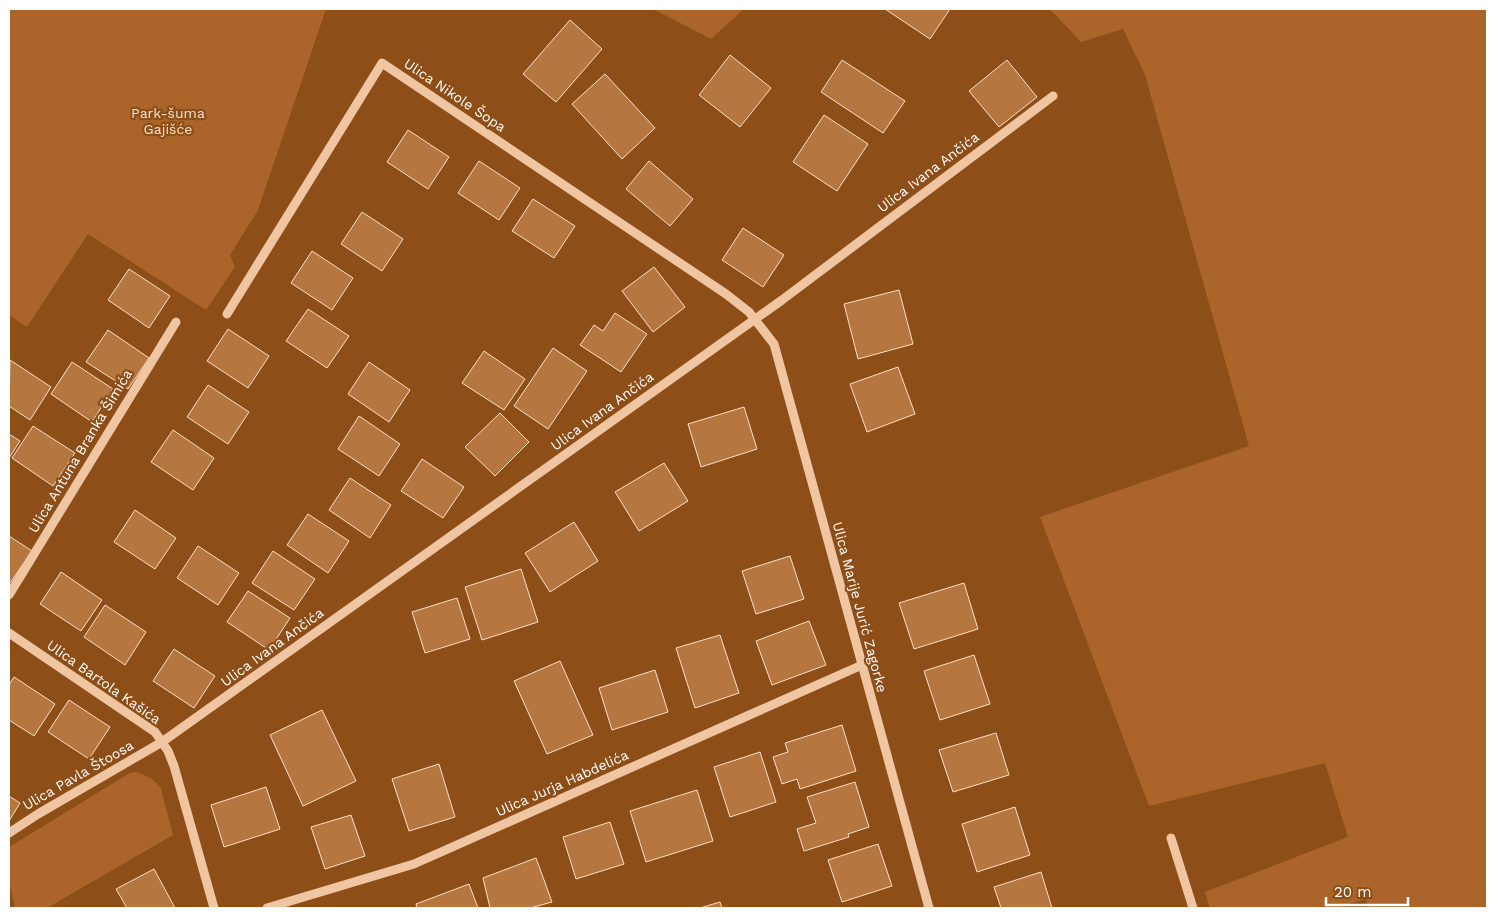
<svg xmlns="http://www.w3.org/2000/svg" width="1496" height="917" font-family="'Work Sans',sans-serif">
<rect width="100%" height="100%" fill="#8d4e17"/>
<path fill="#ab652a" d="M9 9H326L258 210 230 255 235 267 206 310 88 234 27 327 9 315Z
M653 9H744L711 39Z
M1050 9H1487V908H1368L1366 899 1336 908H1210L1205 892 1348 837 1325 763 1149 806 1040 517 1249 446 1145 75 1123 29 1081 42Z
M136 772C147 776 155 779 161 789L173 835 47 908H15L9 881V847L130 773Z"/>
<path fill="#b57640" stroke="#fbdfc9" d="M885 9H950L930 39Z
M570 20 602 49 556 102 523 74Z
M730 55 771 88 740 127 699 95Z
M842 60 905 101 883 133 821 92Z
M1007 60 1037 97 999 127 969 91Z
M605 74 655 128 622 159 572 104Z
M824 115 868 144 837 191 793 162Z
M408 130 449 157 428 189 387 162Z
M479 161 520 188 499 220 458 193Z
M649 161 693 199 670 226 626 189Z
M533 199 575 226 554 258 512 231Z
M362 212 403 239 382 271 341 244Z
M743 228 784 255 763 287 722 260Z
M312 251 353 278 332 310 291 283Z
M654 267 685 307 653 332 622 291Z
M129 269 170 296 149 328 108 300Z
M899 290 913 344 858 359 844 304Z
M308 309 349 336 327 368 286 341Z
M615 313 647 334 621 372 580 345 594 325 603 331Z
M228 329 269 356 248 388 207 361Z
M108 330 149 358 128 389 86 362Z
M553 348 587 371 548 429 514 406Z
M484 351 525 379 504 410 462 383Z
M10 360 51 387 30 420 9 406Z
M72 362 113 389 92 422 51 394Z
M369 362 410 390 389 422 348 394Z
M898 367 915 414 867 432 850 384Z
M208 385 249 412 228 444 187 417Z
M744 407 757 449 701 467 688 424Z
M500 413 529 442 495 476 465 447Z
M359 416 400 444 379 476 338 449Z
M33 426 75 453 53 486 12 458Z
M173 430 214 458 193 490 151 462Z
M9 434 20 441 9 458Z
M422 459 464 487 443 518 401 491Z
M664 463 688 501 639 531 615 492Z
M350 478 391 505 370 538 329 510Z
M135 510 176 538 155 569 114 542Z
M308 514 349 541 328 573 287 545Z
M574 522 598 561 550 592 525 553Z
M9 536 32 551 10 583 9 582Z
M198 546 239 573 218 605 177 578Z
M273 551 315 579 294 610 252 583Z
M790 556 804 599 756 614 742 571Z
M521 569 538 622 482 640 465 587Z
M61 572 102 600 81 631 40 604Z
M964 583 978 629 914 649 899 603Z
M248 591 290 618 269 650 227 622Z
M457 598 470 639 425 653 412 612Z
M105 605 146 632 125 665 84 637Z
M809 621 826 665 772 685 756 641Z
M720 635 739 693 695 708 676 648Z
M174 649 215 676 194 708 153 681Z
M974 655 990 704 940 720 924 671Z
M560 661 593 735 547 754 514 681Z
M655 670 668 712 612 730 599 688Z
M14 677 55 704 34 736 9 720V685Z
M69 700 110 727 89 759 48 732Z
M322 710 356 781 303 806 270 735Z
M842 725 856 771 800 789 797 779 782 784 773 757 788 752 785 743Z
M996 733 1009 775 953 792 939 750Z
M760 752 776 802 730 817 714 767Z
M439 764 455 817 409 831 392 779Z
M855 782 869 827 848 834 849 837 804 851 797 829 816 823 807 797Z
M266 787 280 829 224 847 211 805Z
M697 790 713 841 646 862 630 811Z
M9 796 20 803 9 821Z
M1015 807 1030 855 977 872 962 824Z
M351 815 365 856 325 869 311 827Z
M610 822 624 864 576 879 563 837Z
M878 844 892 886 842 902 828 860Z
M536 858 552 902 530 908H490L483 878Z
M154 869 175 908H127L116 889Z
M1041 872 1052 908H1001L994 887Z
M469 884 478 908H417L416 904Z
M720 902 722 908H700Z"/>
<g fill="none" stroke-linecap="round" stroke-linejoin="round">
<path stroke="#efc5a2" stroke-width="9" d="M227 314 382 63 726 294 749 312 774 344 929 908
M9 595 176 322
M9 633 155 732 168 751 174 766 214 908
M9 833 38 814 162 742 782 300 1053 96
M1171 838 1193 908
M267 908 414 864 862 665"/>
</g>
<g text-anchor="middle" stroke-width="4.5" stroke-linejoin="round" paint-order="stroke">
<g font-size="14" fill="#fff" stroke="#8d4e17">
<text transform="translate(455 95) rotate(34)" y="5">Ulica Nikole Šopa</text>
<text transform="translate(928 172) rotate(-37)" y="5">Ulica Ivana Ančića</text>
<text transform="translate(602 411) rotate(-36)" y="5">Ulica Ivana Ančića</text>
<text transform="translate(80 451) rotate(-59)" y="5">Ulica Antuna Branka Šimića</text>
<text transform="translate(860 607) rotate(75)" y="5">Ulica Marije Jurić Zagorke</text>
<text transform="translate(272 647) rotate(-36)" y="5">Ulica Ivana Ančića</text>
<text transform="translate(104 682) rotate(35)" y="5">Ulica Bartola Kašića</text>
<text transform="translate(78 775) rotate(-30)" y="5">Ulica Pavla Štoosa</text>
<text transform="translate(562 783) rotate(-24)" y="5">Ulica Jurja Habdelića</text>
</g>
<g font-size="14" fill="#fbdfc9" stroke="#8d4e17">
<text x="168" y="118">Park-šuma<tspan x="168" dy="16">Gajišće</tspan></text>
</g>
</g>
<rect width="1496" height="917" fill="none" stroke="#ffffff" stroke-width="20"/>
<path d="M1326 897v8h82v-8" fill="none" stroke="#ffffff" stroke-width="2.5"/>
<text x="1334" y="897" font-size="15" fill="#ffffff" stroke="#8d4e17" stroke-width="4" paint-order="stroke">20 m</text>
</svg>
